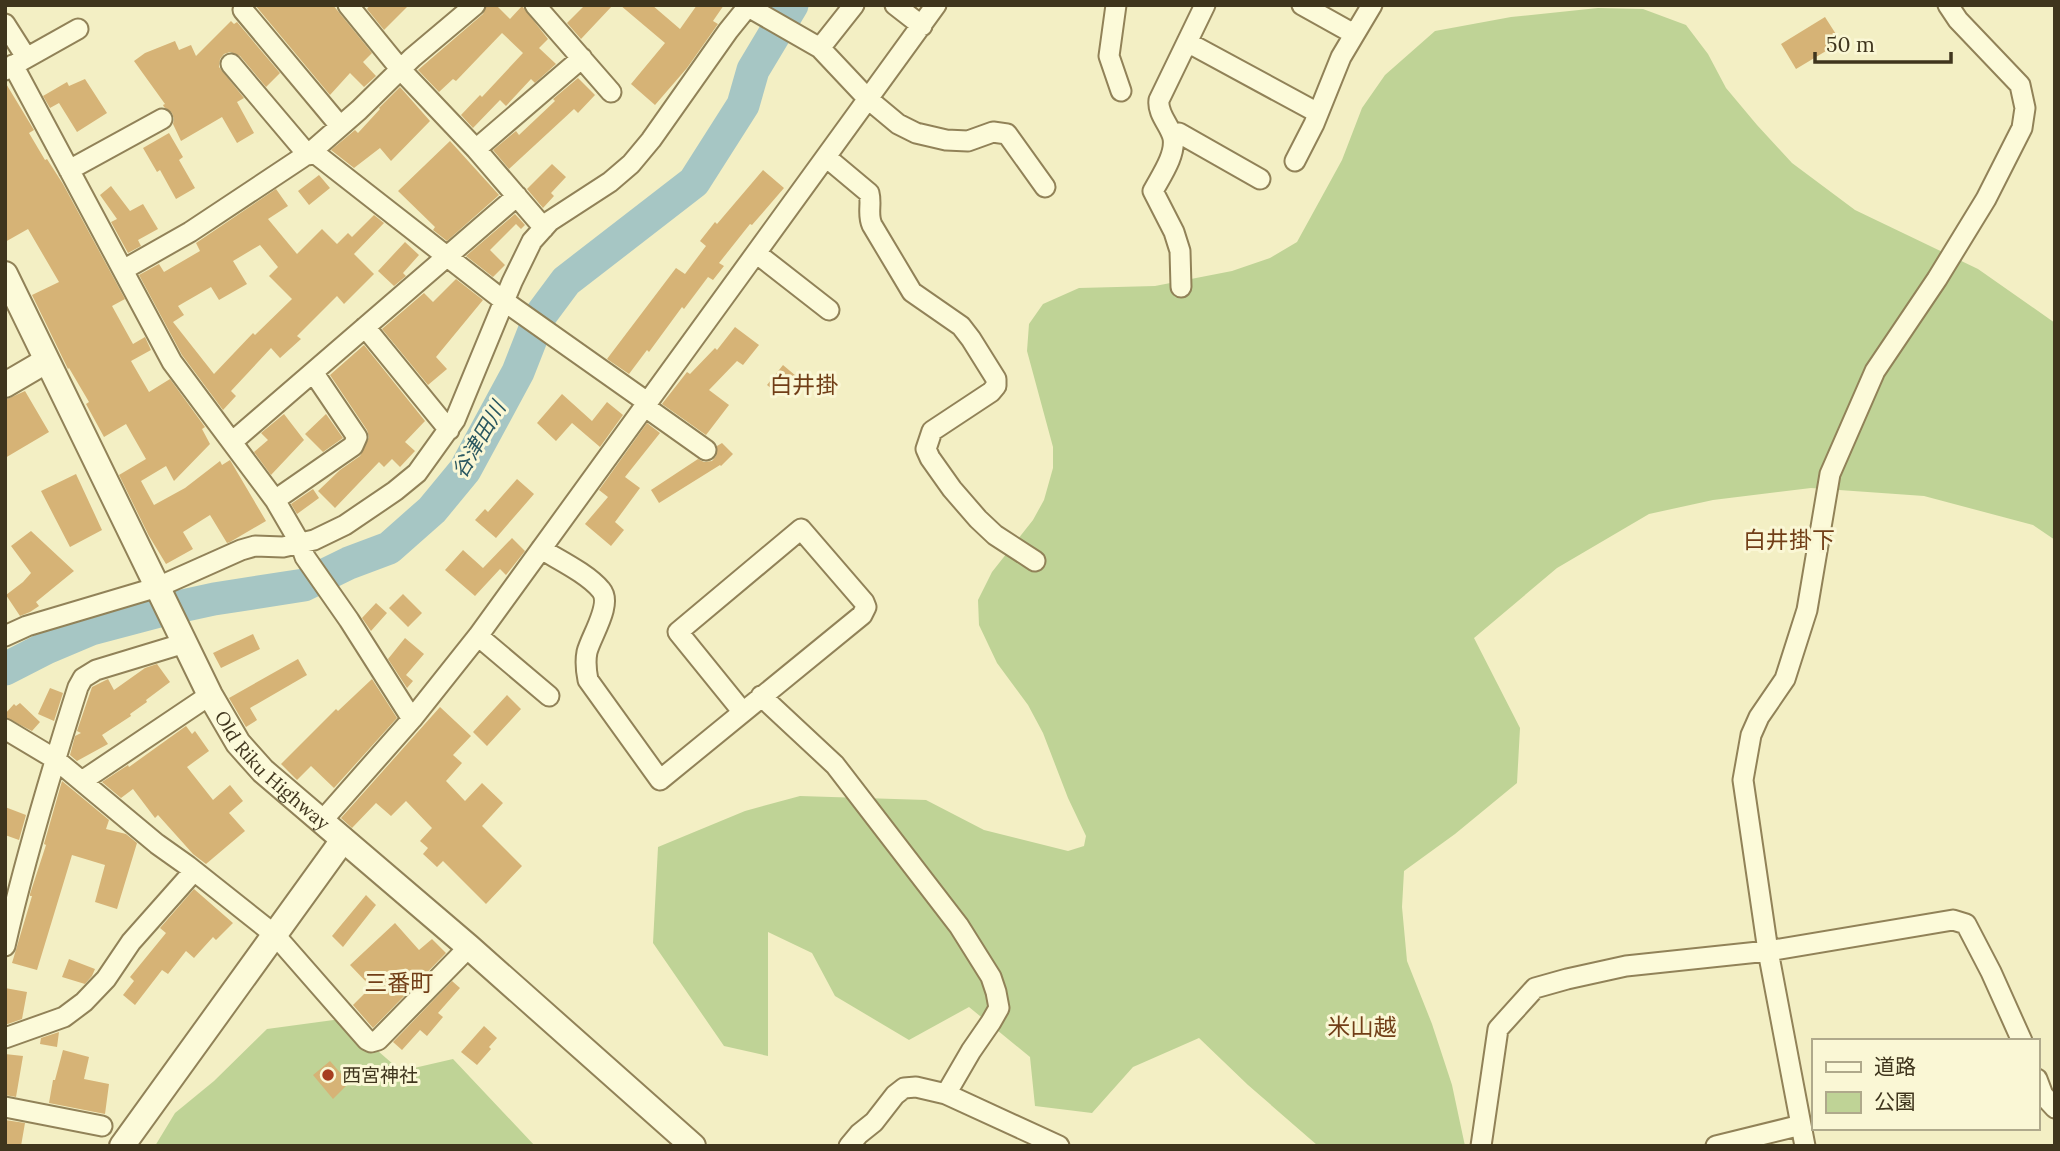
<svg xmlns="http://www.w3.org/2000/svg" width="2060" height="1151" font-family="Lora,'Noto Sans JP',serif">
<rect width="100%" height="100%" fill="#f3efc4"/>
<path fill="#bfd396" d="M1598 8 1643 9 1686 25 1708 54 1726 88 1757 125 1792 163 1855 210 1978 269 2055 323V540L2033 525 1924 496 1811 488 1713 500 1649 514 1557 568 1474 638 1520 728 1517 783 1455 834 1404 871 1402 907 1407 961 1432 1024 1452 1085 1465 1146 1317 1145 1248 1085 1199 1038 1133 1067 1092 1113 1035 1106 1030 1057 969 1007 909 1040 835 996 812 953 768 932V1056L724 1046 653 943 658 847 745 811 800 796 926 800 984 830 1068 851 1084 846 1086 836 1068 798 1043 733 1028 705 997 663 979 625 978 600 992 572 1033 520 1044 500 1053 468V447L1027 351 1029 324 1043 304 1079 288 1155 286 1232 271 1270 258 1297 242 1342 160 1362 108 1385 75 1435 31 1511 17Z
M341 1019 401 1071 453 1059 535 1146H155L175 1113 214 1081 267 1029Z"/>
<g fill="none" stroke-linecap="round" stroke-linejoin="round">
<path stroke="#a6c6c4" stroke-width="33" d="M5 669 46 648 91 629 159 611 214 599 304 585 349 563 389 548 432 510 465 470 518 372 540 316 566 281 694 182 743 105 753 70 792 5"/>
</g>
<path fill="#d6b376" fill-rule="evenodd" d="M255 5H333L372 53 363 62 376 76 364 87 350 73 330 95Z
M370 5H409L384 30 367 9Z
M487 5H496L510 19 522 6 548 39 539 48 556 64 535 83 531 79 506 106 500 100 473 128 461 115 480 95 482 97 523 53 502 33 456 81 453 79 439 92 418 70 483 14Z
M585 5H613L581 39 567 23Z
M620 5H652L680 29 697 5H724L713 21 718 24 687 68 655 105 631 84 665 43Z
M1825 17 1841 42 1796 69 1781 44Z
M231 21 234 24 237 22 280 73 266 87 240 56 230 52 224 54 220 59 219 67 244 98 237 102 254 133 237 143 222 117 181 141 173 124 174 119 172 113 164 107 163 105 165 104 134 61 145 53 175 41 179 50 191 45 196 56Z
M578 78 595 95 578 113 574 109 509 169 493 150 516 131 519 135 555 101 553 99Z
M85 79 107 113 77 132 59 103 50 108 43 96 67 82 69 86Z
M5 82 34 130 29 133 45 160 47 159 63 184 125 299 112 306 133 344 145 337 151 350 131 361 149 392 170 379 205 427 202 429 210 444 174 481 166 466 141 481 154 505 185 488 220 461 222 465 230 460 266 521 230 542 227 543 210 515 183 532 193 549 166 564 149 536 119 475 146 459 126 424 104 437 86 404 89 402 69 368 68 369 32 295 59 282 28 229 5 242Z
M400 87 430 121 391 161 380 148 354 168 331 150 355 130 358 133 380 109 379 108Z
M169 133 183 157 179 160 195 188 176 199 160 170 157 172 143 148Z
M450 141 499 195 447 241 433 230 435 227 398 191Z
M552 164 566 177 551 193 554 196 543 208 527 189Z
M763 170 784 188 752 225 750 224 719 263 724 266 713 280 708 277 684 309 682 307 649 352 647 350 629 374 607 359 676 268 685 274 706 246 700 241 715 222 717 224Z
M319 175 330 188 309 205 298 191Z
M111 186 130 211 143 204 158 229 138 240 141 246 128 253 111 222 117 219 100 195Z
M276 189 288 206 268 219 297 254 322 229 337 244 348 233 352 237 374 215 384 223 354 254 374 274 344 304 337 296 297 336 301 339 280 358 271 348 231 391 236 396 223 410 182 355 139 275 159 264 164 272 200 251 196 243ZM260 245 278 267 269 276 292 299 255 335 253 333 214 374 173 322 184 315 178 306 211 287 219 300 247 284 233 261Z
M515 214 525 225 521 229 516 224 490 250 505 265 493 277 466 256Z
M405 242 419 255 403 273 406 276 394 286 378 271Z
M456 279 483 300 436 357 447 369 428 385 382 329 424 293 433 302Z
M735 327 759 345 743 365 737 361 709 390 729 405 706 435 662 404 687 372 690 374 715 348 717 350Z
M364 345 425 421 405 442 415 451 400 467 392 459 384 467 379 462 335 508 318 491 340 470 360 456 369 437 367 430 330 375Z
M783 365 796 376 780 395 767 385Z
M25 391 49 432 5 458V400Z
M562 394 592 421 607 402 623 415 600 447 572 423 556 441 537 423Z
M284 414 304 440 271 475 254 452 268 440 261 433Z
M326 414 343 438 323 452 305 434Z
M647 423 660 433 625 477 640 488 615 522 624 530 611 546 585 524 608 497 599 490Z
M722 443 733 454 721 466 720 465 659 503 651 490 698 459 704 462 712 461 716 456 717 446Z
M76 474 102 530 70 547 41 491Z
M517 479 534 494 496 538 475 520 485 509 488 512Z
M313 489 319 498 297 514 291 504Z
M31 531 74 571 36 602 39 606 30 612 20 616 6 595 23 582 31 573 11 546Z
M512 538 525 551 506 575 500 569 475 596 445 570 463 550 483 568Z
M403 594 422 613 408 627 389 608Z
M376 603 387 613 371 631 362 618Z
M253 634 260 649 221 668 213 653Z
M405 638 424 654 406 675 413 681 407 688 388 659Z
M298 659 307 675 250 708 257 720 246 727 229 698Z
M157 664 170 682 146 700 147 702 130 714 131 716 102 735 108 744 77 761 70 755 75 736 81 733 77 731 92 687 108 679 114 690 145 668Z
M372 679 397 718 334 788 311 766 297 780 281 764 336 709 338 711Z
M50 688 63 693 54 721 38 714Z
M507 695 521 709 487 746 473 732Z
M20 703 40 722 32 731 5 717V714L14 704 16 706Z
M440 707 471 736 453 755 462 763 446 781 465 801 482 783 503 803 482 826 522 866 486 904 443 861 437 867 423 854 428 848 420 841 432 828 406 801 391 816 376 803 352 828 341 818Z
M186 726 192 734 195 731 209 751 187 767 213 800 230 785 243 801 229 813 245 831 206 864 193 854 158 815 155 818 133 789 121 798 102 782 128 765 129 767Z
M62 781 109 820 106 829 126 834 137 843 117 909 95 902 105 865 72 855 37 970 12 963 32 896H30V894L46 845 44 844Z
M5 807 26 815 19 840 5 835Z
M194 889 233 923 216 940 213 937 194 958 186 951 168 974 162 970 135 1005 123 995 134 981 130 977 166 933 160 928Z
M366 895 376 905 343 947 332 936Z
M395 923 419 950 432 939 446 953 373 1028 353 1005 371 987 350 965Z
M69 959 95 969 92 976 85 984 62 977Z
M452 981 460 988 438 1013 443 1017 427 1036 420 1030 402 1050 393 1042Z
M5 988 27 992 22 1019 5 1025Z
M484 1026 497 1038 489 1047 491 1049 477 1065 461 1052Z
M59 1032 57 1047 40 1044 41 1038Z
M63 1050 89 1057 84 1079 109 1084 105 1114 49 1103 53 1080H55Z
M5 1054 23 1056 16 1097 5 1095Z
M330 1061 349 1083 333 1099 313 1075Z
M5 1120 25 1123 21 1146H5Z"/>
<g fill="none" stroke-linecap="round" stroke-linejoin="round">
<defs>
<path id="minor" d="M348 5 401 70 476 149 544 228
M535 5 611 92
M745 5 820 48 868 99 898 124 916 133 946 140 968 141 993 132 1007 134 1045 187
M895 5 922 26
M1116 5 1109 56 1121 91
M1302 5 1354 34
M243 10 340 126
M5 24 26 57
M1187 42 1318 113
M820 48 854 5
M231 64 308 155
M13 65 172 362 275 500 300 543 305 557 349 620 412 719
M5 70 78 29
M1173 136 1179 133 1260 179
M476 149 582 58
M312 151 504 301 647 402
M826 157 869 193C872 204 867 214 872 225L912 292 961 326 971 339 996 379V386L991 392 932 431 926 449 930 458 952 489 978 519 995 535 1035 561
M1295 161 1314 124 1341 57 1372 5
M69 170 162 119
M756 253 829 310
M123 270 190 232 312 151 359 110 412 58 475 5
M1181 287 1180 251 1174 232 1153 191C1161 176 1176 155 1173 138 1170 125 1157 114 1159 100L1205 5
M365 327 449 430
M644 406 706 450
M232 442 517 196
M275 500 353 446 357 437 313 372
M541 549C559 560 588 574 601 590 613 604 591 636 587 652 585 662 586 670 588 680L660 780 862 615 866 607 864 602 801 529 678 632 742 711
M5 636 27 626 158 587 241 550 255 546 283 547 314 540 345 525 395 491 417 473 455 420 512 282 532 241 550 221 610 182 631 164 651 140 728 31 749 5
M478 636 549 696
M761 696 835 765 959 926 991 977 996 992 999 1008 991 1022 971 1051 946 1094
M5 729 55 759 157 844 188 866 275 935 367 1040 371 1042 378 1040 469 947
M82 781 210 695
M321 822 412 719 478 636 936 5
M5 946C25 858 51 772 78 687L83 678 96 670 185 643
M5 1038 64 1017 84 1002 106 979 131 942 194 871
M2037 1079 2043 1095 2055 1108
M5 1107 102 1126
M849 1146 859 1134 874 1122 895 1095 904 1088 916 1087 946 1094 1059 1146
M1481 1146 1498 1029 1535 988 1567 979 1626 966 1768 951 1953 920 1966 924 1991 972 2022 1041
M1716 1146 1801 1125
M1805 1146 1768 951 1743 780 1751 735 1759 717 1785 679 1807 610 1830 474 1875 371 1937 279 1986 199 2022 128 2025 108 2020 85 1958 20 1948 5"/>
<g id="tertiary">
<path id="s1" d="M5 274 210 695 238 743 263 771 469 947 693 1146"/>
<path d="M5 385 46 361"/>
<path d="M122 1146 343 840"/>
</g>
</defs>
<use href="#minor" stroke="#918258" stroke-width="23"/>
<use href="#tertiary" stroke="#918258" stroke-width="28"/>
<use href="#minor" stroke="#fcfad9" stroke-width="19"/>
<use href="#tertiary" stroke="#fcfad9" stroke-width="24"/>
</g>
<circle fill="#a73d20" stroke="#faf7d5" stroke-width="2.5" cx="328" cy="1075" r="7"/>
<g text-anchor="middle" stroke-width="6" stroke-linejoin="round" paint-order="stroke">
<g font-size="19" fill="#3f351d" stroke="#faf7d5">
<text dy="7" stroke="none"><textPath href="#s1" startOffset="567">Old Riku Highway</textPath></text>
</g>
<g font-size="19" fill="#3f351d" stroke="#faf7d5" text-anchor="start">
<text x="342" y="1082">西宮神社</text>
</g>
<g font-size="21" font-style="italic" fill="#2b5861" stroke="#faf7d5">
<text transform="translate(479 440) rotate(-60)" y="7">谷津田川</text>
</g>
<g font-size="23" fill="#713e17" stroke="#faf7d5">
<text x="804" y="393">白井掛</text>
<text x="1789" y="548">白井掛下</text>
<text x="399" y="991">三番町</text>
<text x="1362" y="1035">米山越</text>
</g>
</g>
<rect width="2060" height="1151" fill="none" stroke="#3f351d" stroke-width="14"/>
<rect x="1812" y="1039" width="228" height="91" fill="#faf7d5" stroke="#afa98b" stroke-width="2"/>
<rect x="1826" y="1062" width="35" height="10" fill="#fcfad9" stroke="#afa98b" stroke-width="2"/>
<text x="1874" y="1074" font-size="21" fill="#3f351d">道路</text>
<rect x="1826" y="1092" width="35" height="21" fill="#bfd396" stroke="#afa98b" stroke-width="2"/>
<text x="1874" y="1109" font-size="21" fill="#3f351d">公園</text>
<path d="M1815 52v10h136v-10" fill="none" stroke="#3f351d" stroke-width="3.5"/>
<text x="1826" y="52" font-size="21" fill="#3f351d" stroke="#faf7d5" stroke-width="5" paint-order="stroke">50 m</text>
</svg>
